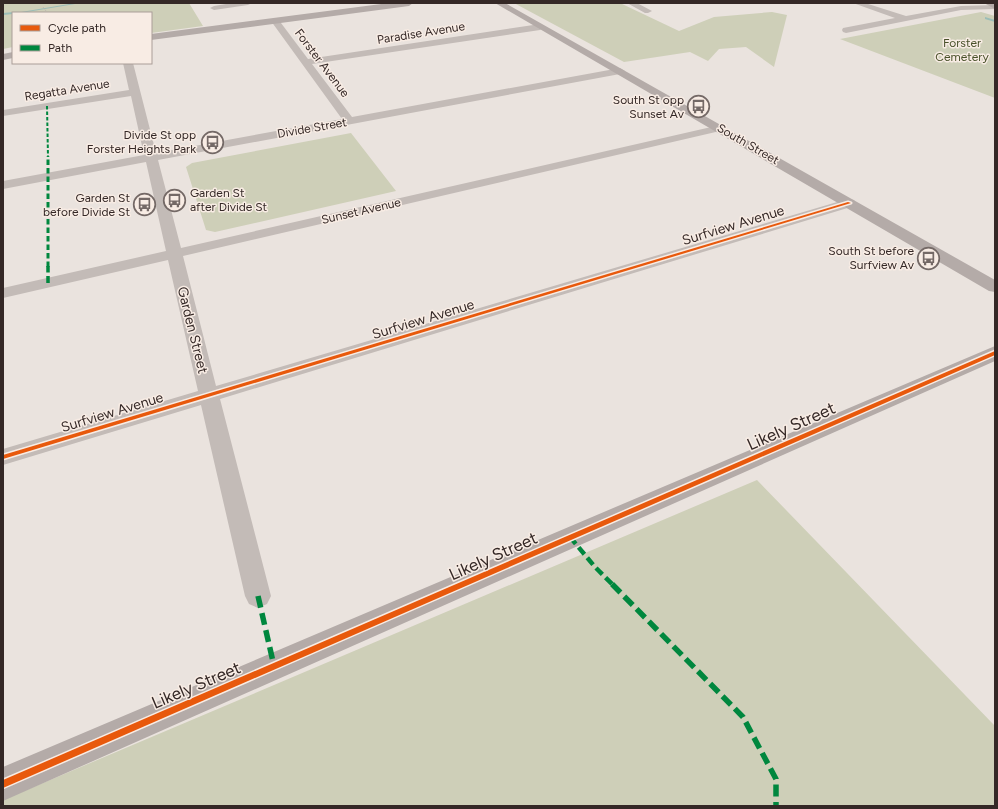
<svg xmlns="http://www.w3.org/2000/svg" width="998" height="809" font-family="Figtree,sans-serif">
<rect width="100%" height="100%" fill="#eae3de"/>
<path fill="#cecfb8" d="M3 3H189L203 26 151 33V13H13V47L3 49Z
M514 3H620L679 31 714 17 772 12 787 15 774 67 746 47 719 49 708 61 690 52 624 62Z
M981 12 995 16V98L840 39Z
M351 133 396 191 215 232 206 230 186 167 192 163Z
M757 480 995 726V806H3V800Z"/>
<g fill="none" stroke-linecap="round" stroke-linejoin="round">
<path fill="#9abdb8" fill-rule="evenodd" d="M75 3H81L21 13H15Z
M967 3H970L969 4Z
M14 12 13 14 3 15V13Z
M985 17 995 20V22L985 19Z"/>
<path stroke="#bcb4b0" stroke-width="1" stroke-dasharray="1 1" stroke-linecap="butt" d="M43 7 46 11"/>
<path fill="#c3bbb7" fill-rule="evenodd" d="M232 3H252L248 5 214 10 210 8 214 6Z
M627 3H637L652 11 648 13H645Z
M853 3H865L906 16 961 6 995 5V9L961 10 846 33 843 32 842 30 843 28 895 18Z
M275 18 278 19 308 59 540 24 544 27 540 30 312 64 352 117 620 68 625 71 620 74 158 160 181 248 720 125 724 126 726 128 724 130 720 131 183 256 216 386 844 200 849 199 854 200 856 203 854 206 220 399 271 596 267 604 258 608 249 604 245 596 201 405 3 465V449L198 391 168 260 3 298V288L166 251 146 162 3 189V181L144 155 131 96 3 116V110L129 90 123 63H133L156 153 342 119 271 21Z"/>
<path fill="#b4aba8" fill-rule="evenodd" d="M389 3H413L409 6 151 40V34Z
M495 3H505L995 280V292L989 291Z
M984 3H995V9Z
M13 52V58L3 60V54Z
M995 346V361L3 801V767Z"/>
<path stroke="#00873e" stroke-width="2" stroke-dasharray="3.5 2" stroke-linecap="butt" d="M47 106 48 157"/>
<path stroke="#00873e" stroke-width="3" stroke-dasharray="5.5 3" stroke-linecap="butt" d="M48 267V156"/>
<path stroke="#00873e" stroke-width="3.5" stroke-dasharray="7 3.5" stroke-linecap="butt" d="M48 283V266"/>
<path stroke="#00873e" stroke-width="4.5" stroke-dasharray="9 4.5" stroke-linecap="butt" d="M570 537 595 567 613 585"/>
<path stroke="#00873e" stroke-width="5.5" stroke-dasharray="12 5.5" stroke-linecap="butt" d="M612 584 743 717 776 779V806
M258 596 274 666"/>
<defs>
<path id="cycleway" d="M848 202 851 203 3 459V455Z
M995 351V355L3 788V780Z"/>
</defs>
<use href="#cycleway" stroke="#f8ece4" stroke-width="3"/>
<use href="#cycleway" fill="#e8590c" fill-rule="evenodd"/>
</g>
<defs>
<symbol id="bus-ring" viewBox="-11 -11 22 22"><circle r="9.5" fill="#f8ece4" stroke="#746966" stroke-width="1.5"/><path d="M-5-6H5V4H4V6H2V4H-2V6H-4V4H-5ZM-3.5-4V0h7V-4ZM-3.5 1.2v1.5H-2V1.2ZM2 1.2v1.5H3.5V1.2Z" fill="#746966"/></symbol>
</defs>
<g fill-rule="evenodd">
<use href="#bus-ring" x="686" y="94" width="25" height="25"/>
<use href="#bus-ring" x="200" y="130" width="25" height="25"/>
<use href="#bus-ring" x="162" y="188" width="25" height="25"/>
<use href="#bus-ring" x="132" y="192" width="25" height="25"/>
<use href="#bus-ring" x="916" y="246" width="25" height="25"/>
</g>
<g text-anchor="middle" stroke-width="3" stroke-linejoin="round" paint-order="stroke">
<g font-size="12" fill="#342826" stroke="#f8ece4">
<text transform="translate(421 33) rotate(-9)" y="4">Paradise Avenue</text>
<text transform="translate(322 63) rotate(53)" y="4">Forster Avenue</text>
<text transform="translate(67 90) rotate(-9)" y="4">Regatta Avenue</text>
<text transform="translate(312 128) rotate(-10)" y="4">Divide Street</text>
<text transform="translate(748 144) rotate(30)" y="4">South Street</text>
<text transform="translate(361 211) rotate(-13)" y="4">Sunset Avenue</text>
</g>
<g font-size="12" fill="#49512a" stroke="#f8ece4">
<text x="962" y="47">Forster<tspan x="962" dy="14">Cemetery</tspan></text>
</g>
<g font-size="12" fill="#342826" stroke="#f8ece4" text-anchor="end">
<text x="684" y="104">South St opp<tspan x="684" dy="14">Sunset Av</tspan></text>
<text x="196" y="139">Divide St opp<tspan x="196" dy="14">Forster Heights Park</tspan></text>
<text x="190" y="197" text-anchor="start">Garden St<tspan x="190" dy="14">after Divide St</tspan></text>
<text x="130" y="202">Garden St<tspan x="130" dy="14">before Divide St</tspan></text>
<text x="914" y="255">South St before<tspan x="914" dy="14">Surfview Av</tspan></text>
</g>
<g font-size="14" fill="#342826" stroke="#f8ece4">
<text transform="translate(733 225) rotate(-17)" y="5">Surfview Avenue</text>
<text transform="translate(423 319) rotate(-17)" y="5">Surfview Avenue</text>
<text transform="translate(193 330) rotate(76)" y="5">Garden Street</text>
<text transform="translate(112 412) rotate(-17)" y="5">Surfview Avenue</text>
</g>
<g font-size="17" fill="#342826" stroke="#f8ece4">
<text transform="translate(791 426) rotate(-24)" y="6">Likely Street</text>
<text transform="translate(493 556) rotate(-24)" y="6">Likely Street</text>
<text transform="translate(196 685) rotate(-23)" y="6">Likely Street</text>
</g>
</g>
<rect width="998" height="809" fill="none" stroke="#342826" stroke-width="8"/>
<rect x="12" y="12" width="140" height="52" fill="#f8ece4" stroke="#aa9e98"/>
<rect x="20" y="25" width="20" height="6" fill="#e8590c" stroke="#aa9e98"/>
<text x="48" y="32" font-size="12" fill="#342826">Cycle path</text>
<rect x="20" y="45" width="20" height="6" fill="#00873e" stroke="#aa9e98"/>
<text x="48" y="52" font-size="12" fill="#342826">Path</text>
</svg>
